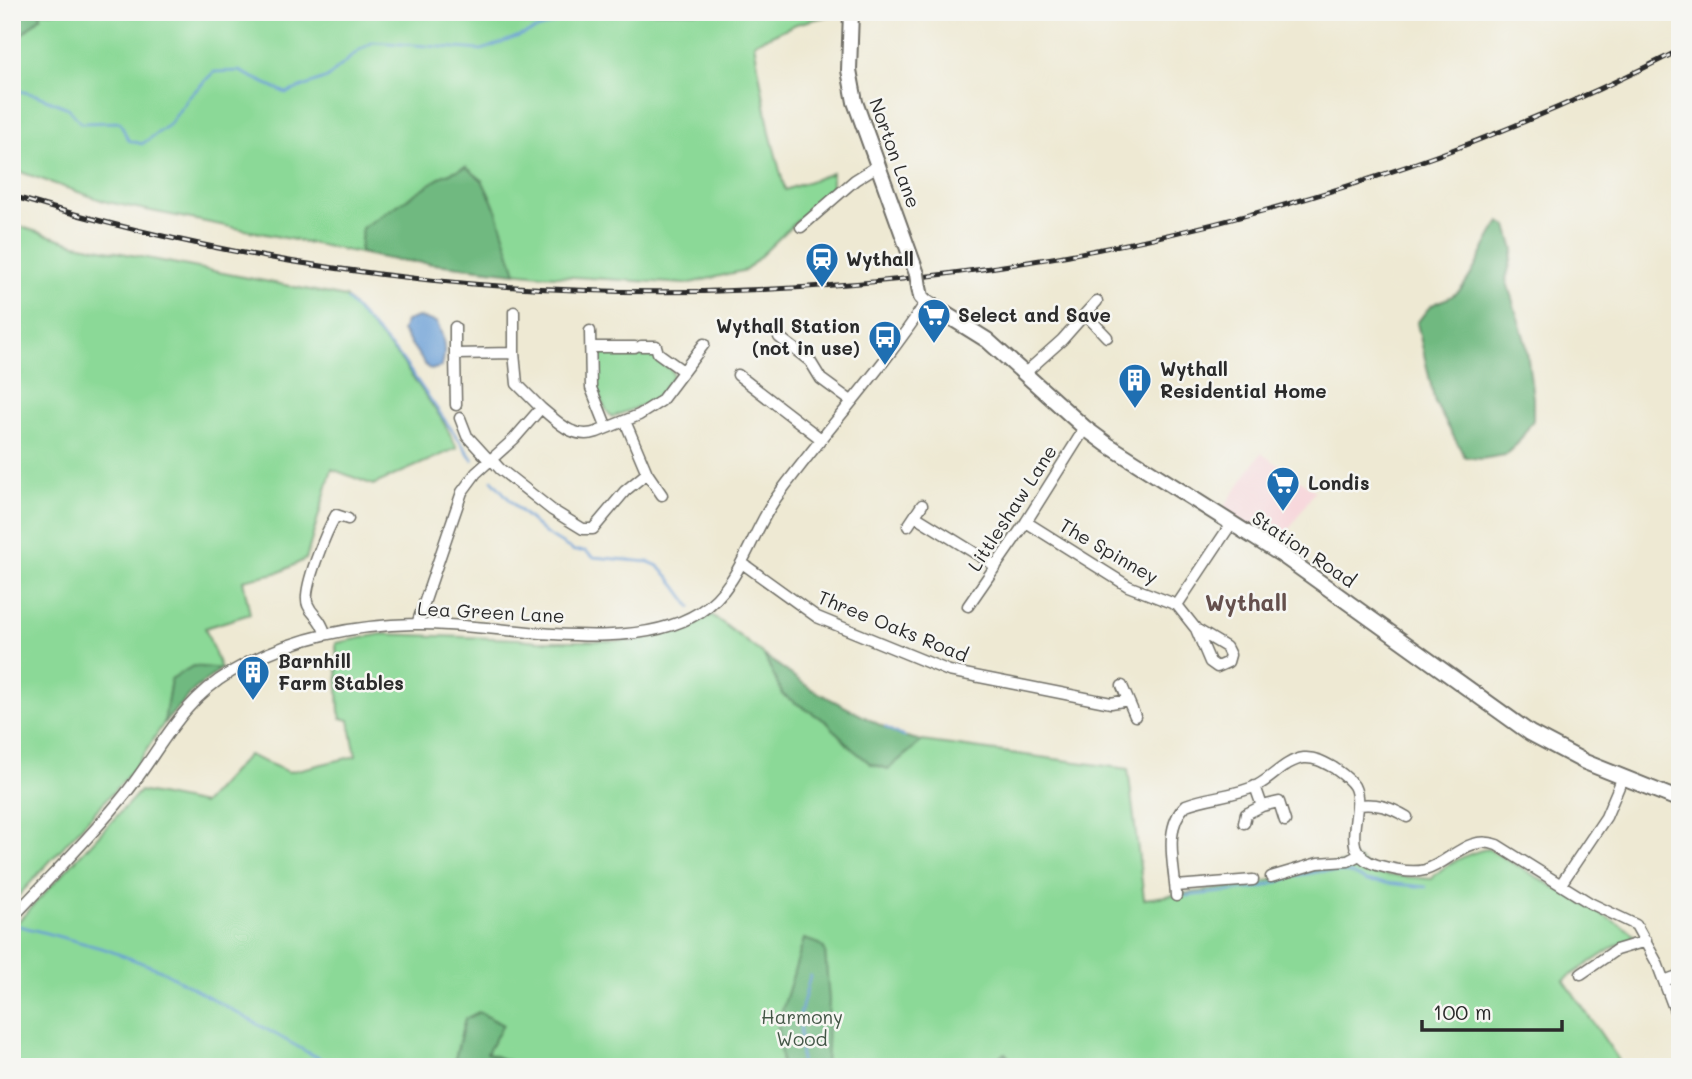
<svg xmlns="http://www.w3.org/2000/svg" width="1692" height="1079" font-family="Mali,sans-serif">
<rect width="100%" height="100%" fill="#f6f6f2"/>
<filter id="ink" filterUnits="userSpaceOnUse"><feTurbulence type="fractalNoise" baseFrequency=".0143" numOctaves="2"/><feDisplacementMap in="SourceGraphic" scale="14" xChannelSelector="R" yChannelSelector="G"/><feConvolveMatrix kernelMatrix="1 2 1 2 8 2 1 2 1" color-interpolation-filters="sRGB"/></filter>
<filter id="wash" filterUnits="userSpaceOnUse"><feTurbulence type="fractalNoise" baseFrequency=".00686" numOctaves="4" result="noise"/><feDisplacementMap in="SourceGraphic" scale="28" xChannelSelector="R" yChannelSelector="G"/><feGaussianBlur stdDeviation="1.57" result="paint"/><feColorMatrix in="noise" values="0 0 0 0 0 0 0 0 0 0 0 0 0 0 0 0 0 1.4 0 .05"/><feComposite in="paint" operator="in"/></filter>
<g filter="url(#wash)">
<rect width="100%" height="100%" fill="#eee9d3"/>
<path fill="#f7cfd5" d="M1261 453 1315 491 1277 547 1222 510Z"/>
<path fill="#8bd997" stroke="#5b8261" stroke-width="2" d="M40 12H844L796 24 754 43 770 133 785 190 832 173V187L746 270 686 284 541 275 389 259 107 202 12 169V43L41 17Z
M12 224 76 244 345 297 401 360 443 421 457 448 373 485 332 469 306 559 280 572 243 580 250 614 205 628 221 669 193 666 171 679 164 723 135 768 12 903Z
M602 352H653L658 360 672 371 673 377 654 401 612 417C599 406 585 362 602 352Z
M712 615 764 655 783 695 827 722 851 748 888 769 922 741 1128 769 1144 899 1254 884 1359 859 1374 874 1432 879C1440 866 1473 851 1488 849L1629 930 1636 939 1617 945 1564 980 1618 1059 1610 1067H1017L1005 1053 983 1067H826V1052L778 1024 782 1067H524L487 1053 465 1019 453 1067H12V928L140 791 203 804 248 755 289 772 356 756 349 720 341 718 339 711 336 643 382 634 519 639 537 641H633L680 630Z"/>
<path fill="#70b980" stroke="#4e7256" stroke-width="2" d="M12 12H40L41 17 12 43Z
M466 167 482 180 496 209 516 273 389 259 360 253 362 228 444 175Z
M1500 222 1507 226 1514 250 1506 279 1526 344 1533 398V420L1518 443 1505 455 1481 459 1465 457 1435 403 1417 323C1421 318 1426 310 1431 306 1441 299 1450 300 1460 290 1477 271 1484 243 1500 222Z
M764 655 811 689 899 735 922 741 888 769 871 764 851 748 827 722 783 695Z
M193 666 221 669 195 689 164 723 171 679Z
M804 939 820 944 825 950 829 1000 826 1067H782L778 1024Z
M479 1012 503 1025 487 1053 524 1067H453L465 1019Z
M1005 1053 1017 1067H983Z"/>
<path fill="#689dd5" stroke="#4a6480" stroke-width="2" d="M418 317 436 322C444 334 447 354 441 367L431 370 427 367 402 331 406 321Z"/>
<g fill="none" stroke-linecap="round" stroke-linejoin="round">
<path stroke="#689dd5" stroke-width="2.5" d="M12 89 36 95 68 108 81 123 120 122 128 140 142 144 169 125 189 97 214 72 239 71 286 93 327 78 358 51 373 42 482 50 559 21 569 12
M347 300 402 359 473 460
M492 480 517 508 546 534 574 551H585L593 557 649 562 658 566 669 577 691 607
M885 727 897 734
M899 735 905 737
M1186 896 1260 888 1295 876 1323 871 1350 873 1366 881 1426 887
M20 926 105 949 161 970 307 1052 338 1067
M801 1067 800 1015 810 976"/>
</g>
</g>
<g filter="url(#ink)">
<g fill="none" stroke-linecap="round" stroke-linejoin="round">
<defs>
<path id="street" d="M801 227 855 180 879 165
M1085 314 1097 301
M590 331 591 388 607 428
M779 337 810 361 821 379 851 401
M641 346H656L658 353 683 371
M591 347H635
M514 353V312
M455 354V327
M1025 373 1062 340 1085 314 1107 337
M738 375 821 439
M456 405 455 354 514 353 517 384 541 408
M460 418 467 436 489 460
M491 459 500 469 552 510 583 529H593L625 491 647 473 625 421
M647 473 662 495
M915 516 996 566
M1026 522 1128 586 1177 605 1231 524
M908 526 922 505
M742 563 817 617 949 671 1111 703 1128 700
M1177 605 1196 629 1210 662 1217 667 1228 662 1230 655 1226 647 1196 629
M968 606 1026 522 1085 428
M417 624 462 492 476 473 514 439 541 408C558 422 573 440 597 432L639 415 661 401 704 344
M325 633C320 616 313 617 308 605 301 591 327 530 336 515L348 519
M1122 686 1135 716
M1358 805C1378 803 1390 807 1407 817
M1262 806 1279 802 1285 821
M1244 823 1246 814 1262 806 1255 786
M1271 877 1318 863 1348 861 1361 854
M1561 884 1606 817 1623 777
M1176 886 1253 880
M1176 896C1175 867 1162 828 1186 805 1209 796 1236 796 1258 785 1273 777 1286 760 1304 758 1315 757 1325 763 1334 768 1341 773 1349 778 1354 786 1367 811 1334 852 1377 865 1391 869 1410 874 1425 870 1451 862 1468 834 1497 845L1590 903 1636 925 1657 963 1680 1024
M12 918C49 878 92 836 126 793 161 749 180 702 231 672 287 639 350 625 415 624 496 622 628 658 700 612 740 587 750 535 776 498 824 432 881 371 926 302
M1581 974 1616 950 1646 941
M1664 981 1680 975
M1674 1067 1680 1059"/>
<path id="secondary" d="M851 12 849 70 855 102 917 274
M919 287 921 297 926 302 987 340 1085 428 1108 445 1282 555 1530 733 1585 762 1680 800"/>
</defs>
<use href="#street" stroke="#6f6e66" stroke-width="13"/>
<use href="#secondary" stroke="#6f6e66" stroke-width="18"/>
<use href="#street" stroke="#fff" stroke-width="10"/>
<use href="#secondary" stroke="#fff" stroke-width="14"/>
<defs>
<path id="rail" d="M12 196C560 363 1169 310 1680 50"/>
</defs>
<use href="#rail" stroke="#2b2b2b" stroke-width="5"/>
<use href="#rail" stroke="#f6f6f2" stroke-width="2.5" stroke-dasharray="8" stroke-linecap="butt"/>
<defs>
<path id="secondary-bridge" d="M917 274 919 287"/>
</defs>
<use href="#secondary-bridge" stroke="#6f6e66" stroke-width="18" stroke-linecap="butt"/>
<use href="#secondary-bridge" stroke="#fff" stroke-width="14"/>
</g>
</g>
<defs>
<symbol id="station-pin" viewBox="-11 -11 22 30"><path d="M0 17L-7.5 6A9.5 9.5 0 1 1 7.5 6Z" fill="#1f6fb2" stroke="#f6f6f2"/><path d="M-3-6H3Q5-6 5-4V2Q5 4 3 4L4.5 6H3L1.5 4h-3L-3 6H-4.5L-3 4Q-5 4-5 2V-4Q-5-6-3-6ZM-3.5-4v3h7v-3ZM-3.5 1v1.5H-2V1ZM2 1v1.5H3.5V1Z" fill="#fff"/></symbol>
<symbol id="supermarket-pin" viewBox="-11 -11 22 30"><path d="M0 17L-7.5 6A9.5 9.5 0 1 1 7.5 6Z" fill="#1f6fb2" stroke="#f6f6f2"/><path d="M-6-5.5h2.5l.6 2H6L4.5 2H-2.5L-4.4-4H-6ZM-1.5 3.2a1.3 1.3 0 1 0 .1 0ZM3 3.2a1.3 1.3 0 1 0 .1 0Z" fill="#fff"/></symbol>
<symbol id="bus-pin" viewBox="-11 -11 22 30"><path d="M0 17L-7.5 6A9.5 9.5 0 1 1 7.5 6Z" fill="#1f6fb2" stroke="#f6f6f2"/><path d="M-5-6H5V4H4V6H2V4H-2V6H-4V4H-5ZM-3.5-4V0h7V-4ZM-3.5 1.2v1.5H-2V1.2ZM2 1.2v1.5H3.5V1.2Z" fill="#fff"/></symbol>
<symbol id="building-pin" viewBox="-11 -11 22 30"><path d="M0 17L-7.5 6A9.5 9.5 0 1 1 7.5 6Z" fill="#1f6fb2" stroke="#f6f6f2"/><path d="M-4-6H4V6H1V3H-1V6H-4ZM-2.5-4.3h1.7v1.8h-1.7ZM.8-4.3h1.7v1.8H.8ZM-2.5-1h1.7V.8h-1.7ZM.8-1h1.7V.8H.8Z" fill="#fff"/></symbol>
</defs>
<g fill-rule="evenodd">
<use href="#station-pin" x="803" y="240" width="38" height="52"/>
<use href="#supermarket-pin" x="915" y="296" width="38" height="52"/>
<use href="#bus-pin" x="866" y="318" width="38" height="52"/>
<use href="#building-pin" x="1116" y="361" width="38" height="52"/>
<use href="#supermarket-pin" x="1264" y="464" width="38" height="52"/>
<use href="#building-pin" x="234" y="653" width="38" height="52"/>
</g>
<g text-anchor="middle" stroke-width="5" stroke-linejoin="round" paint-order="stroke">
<g font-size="19" fill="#2b2b2b" stroke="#f6f6f2">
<text transform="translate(895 153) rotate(70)" y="7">Norton Lane</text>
<text transform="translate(1012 508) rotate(-57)" y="7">Littleshaw Lane</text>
<text transform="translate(1304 549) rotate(34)" y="7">Station Road</text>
<text transform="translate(1109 551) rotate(30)" y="7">The Spinney</text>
<text transform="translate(491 612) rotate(3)" y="7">Lea Green Lane</text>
<text transform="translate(893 626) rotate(22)" y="7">Three Oaks Road</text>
</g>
<g font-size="19" font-weight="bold" fill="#2b2b2b" stroke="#f6f6f2" text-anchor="start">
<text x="846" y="266">Wythall</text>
<text x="958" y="322">Select and Save</text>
<text x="860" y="333" text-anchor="end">Wythall Station<tspan x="860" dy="22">(not in use)</tspan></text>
<text x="1160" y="376">Wythall<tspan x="1160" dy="22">Residential Home</tspan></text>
<text x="1308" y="490">Londis</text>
<text x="278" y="668">Barnhill<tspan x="278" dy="22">Farm Stables</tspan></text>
</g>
<g font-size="19" fill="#435646" stroke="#f6f6f2">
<text x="802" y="1024">Harmony<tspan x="802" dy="22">Wood</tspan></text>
</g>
<g font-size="23" font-weight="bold" fill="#65504d" stroke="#f6f6f2">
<text x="1246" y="611">Wythall</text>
</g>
</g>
<rect width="1692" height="1079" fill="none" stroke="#f6f6f2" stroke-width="42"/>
<path d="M1422 1020v10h140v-10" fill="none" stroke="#2b2b2b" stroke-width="3.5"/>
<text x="1433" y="1020" font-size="21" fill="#2b2b2b" stroke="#f6f6f2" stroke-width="5" paint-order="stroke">100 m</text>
</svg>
